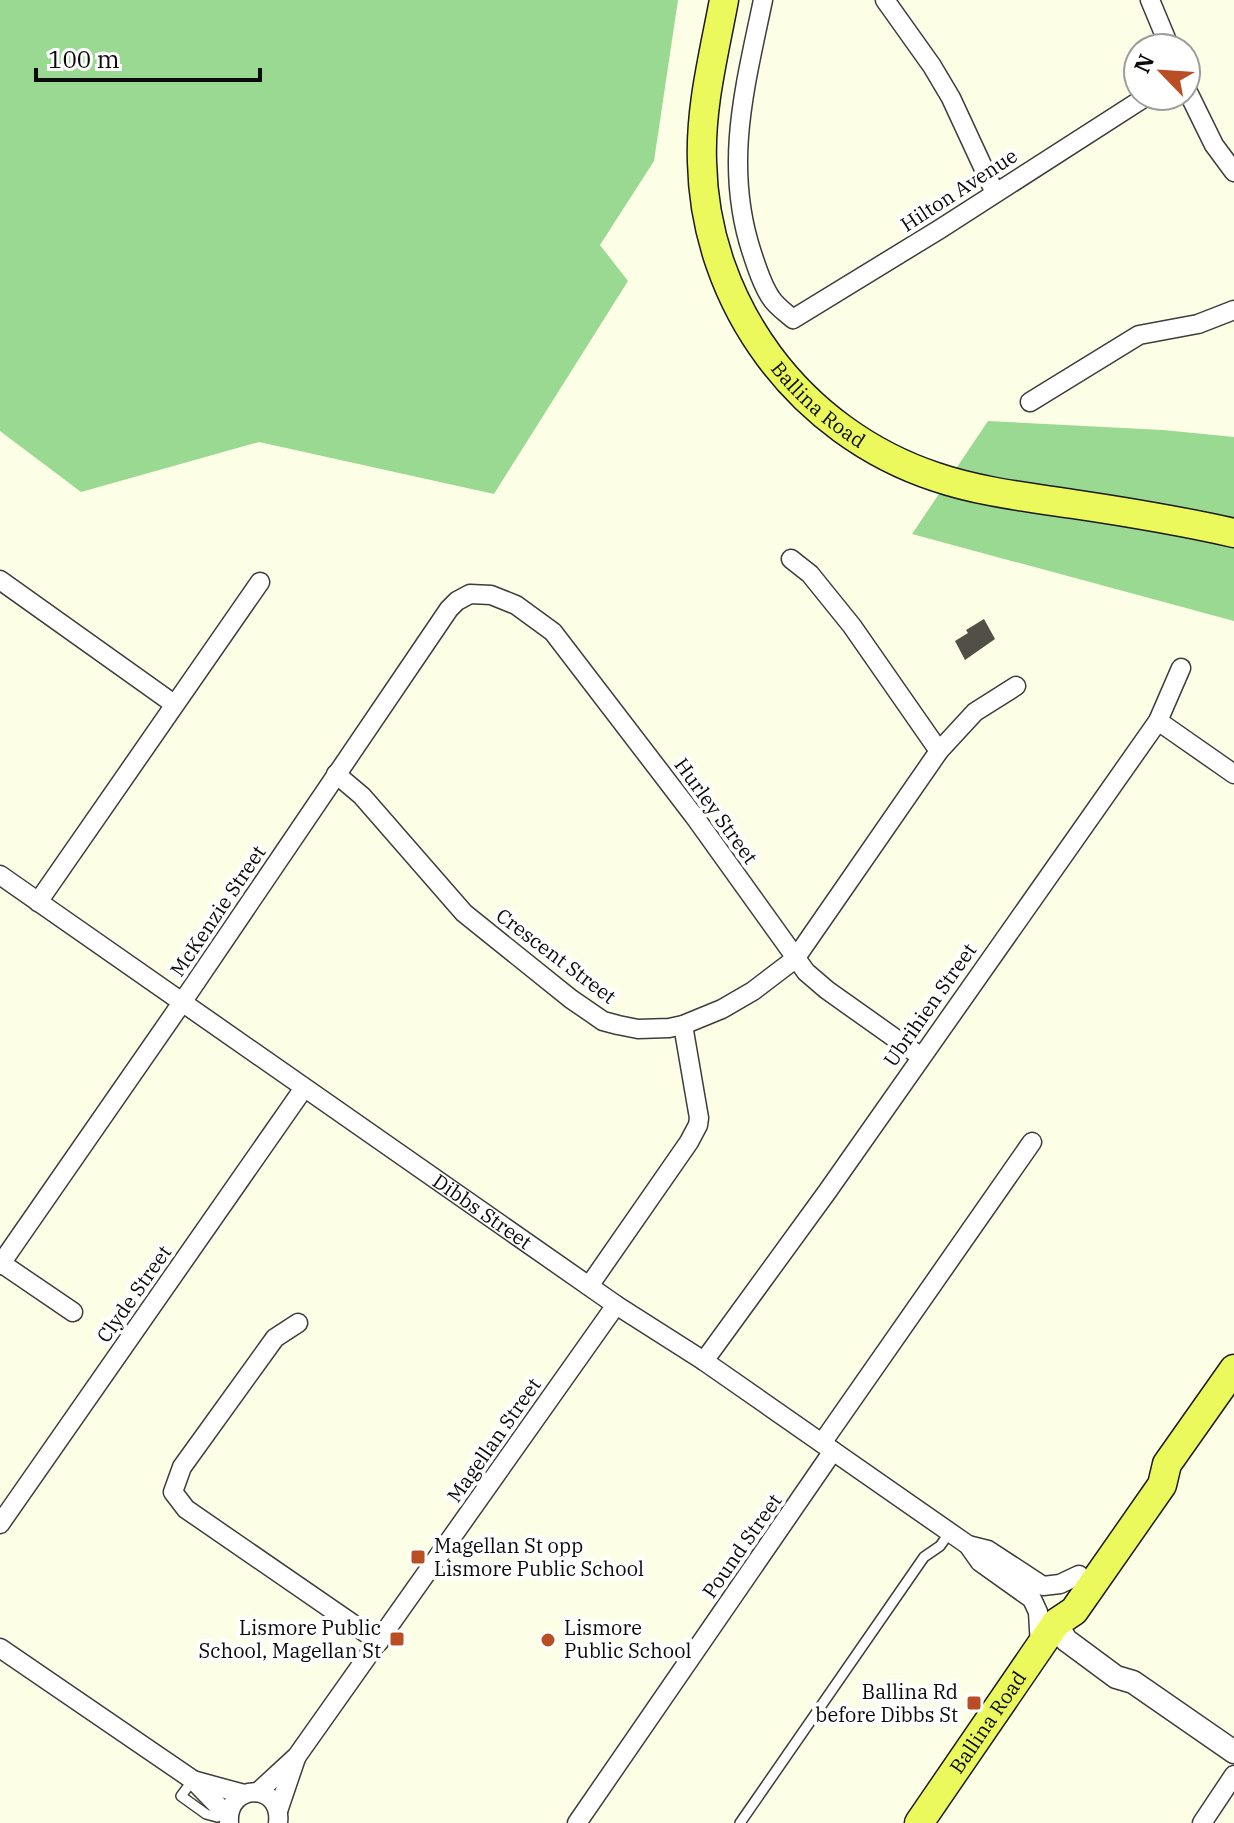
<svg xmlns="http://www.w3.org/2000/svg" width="1234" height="1823" font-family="'IBM Plex Serif',serif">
<rect width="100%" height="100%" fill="#fcffe6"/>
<path fill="#99d991" d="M0 0H678L654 161 600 245 628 281 494 494 259 442 81 492 0 431Z
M988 421 1163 430 1234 437V621L912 534Z"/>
<path fill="#524f46" d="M984 619 995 639 965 660 955 641 968 633 966 630Z"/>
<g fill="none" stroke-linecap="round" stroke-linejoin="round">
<defs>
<path id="service" d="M193 1780 181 1796 206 1814 217 1817 223 1811
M740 1823 924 1557 940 1546 950 1532"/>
<g id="minor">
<path d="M763 0C745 87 723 165 752 253 757 268 762 285 771 298 776 306 786 313 793 319L940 229 1147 96"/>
<path d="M885 0 932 66 951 98 995 193"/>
<path d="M1150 0 1170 48"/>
<path d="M1186 88 1214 145 1234 172"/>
<path d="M1030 402 1139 335 1198 324 1234 310"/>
<path d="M791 559 810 574 852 626 939 751"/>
<path d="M0 580 174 704"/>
<path d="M1158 721 1234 774"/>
<path d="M336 774 362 796 464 913 571 999 603 1021 618 1025 638 1029 669 1028 683 1025 722 1009 753 991 795 959 939 751 975 712 1016 686"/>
<path id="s1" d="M0 875 616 1305 704 1361 968 1545 980 1562 1032 1599 1038 1612 1040 1647"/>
<path d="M38 902 260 582"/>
<path d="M1 1263 73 1312"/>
<path d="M0 1265 181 1004 449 609 457 601 470 594 491 595 516 605 553 632 694 816 806 972 827 990 920 1056"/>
<path d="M589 1286 689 1142 698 1125 699 1118 683 1025"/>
<path d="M298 1323 275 1338 182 1467 173 1492 186 1509 379 1642"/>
<path d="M704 1361 827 1192 1158 721 1181 668"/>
<path d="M822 1443 1032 1142"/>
<path d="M0 1524 304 1088"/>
<path d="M968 1545 988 1550 1043 1586 1060 1584 1079 1575"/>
<path d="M0 1648 193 1780 228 1816"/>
<path d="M196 1781 244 1794"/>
<path d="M258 1792 297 1756 616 1305"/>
<path d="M278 1811 296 1758"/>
<path d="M229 1823C226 1782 283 1782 278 1823"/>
<path d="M577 1823 833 1451"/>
<path d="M1202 1823 1234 1775"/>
</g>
<path id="tertiary" d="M1056 1623 1066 1640 1116 1677 1133 1682 1234 1752"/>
<g id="primary">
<path id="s2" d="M724 0C714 54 700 107 702 162 705 305 800 432 936 477 980 492 1027 497 1073 504 1127 512 1181 521 1234 533"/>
<path id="s3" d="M919 1823 1056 1623 1074 1611 1162 1485 1167 1464 1234 1369"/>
</g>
</defs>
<use href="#service" stroke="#3d3d3d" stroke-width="12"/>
<use href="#minor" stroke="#3d3d3d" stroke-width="21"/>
<use href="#tertiary" stroke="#3d3d3d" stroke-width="25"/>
<use href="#primary" stroke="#1b1b1b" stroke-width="31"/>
<use href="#service" stroke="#fff" stroke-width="9"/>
<use href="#minor" stroke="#fff" stroke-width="18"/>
<use href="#tertiary" stroke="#fff" stroke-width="22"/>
<use href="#primary" stroke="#ecf95c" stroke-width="28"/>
</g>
<g fill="#b94d23" stroke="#fff" stroke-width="3">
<rect x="410" y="1549" width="16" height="16" rx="4"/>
<rect x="389" y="1631" width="16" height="16" rx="4"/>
<circle cx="548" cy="1640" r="8"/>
<rect x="966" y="1695" width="16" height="16" rx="4"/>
</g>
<g text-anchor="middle" stroke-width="8" stroke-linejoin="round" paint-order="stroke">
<g font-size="20" fill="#0a0a0a" stroke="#fff">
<text transform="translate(959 190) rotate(-33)" y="7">Hilton Avenue</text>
<text dy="7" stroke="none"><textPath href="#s2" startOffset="442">Ballina Road</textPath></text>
<text transform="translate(716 811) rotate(54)" y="7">Hurley Street</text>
<text transform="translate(218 911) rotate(-56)" y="7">McKenzie Street</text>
<text transform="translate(556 956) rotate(37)" y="7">Crescent Street</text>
<text transform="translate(930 1005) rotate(-55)" y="7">Ubrihien Street</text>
<text dy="7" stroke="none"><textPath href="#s1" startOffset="588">Dibbs Street</textPath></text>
<text transform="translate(134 1294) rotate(-55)" y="7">Clyde Street</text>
<text transform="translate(494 1440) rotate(-55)" y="7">Magellan Street</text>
<text transform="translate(742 1546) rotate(-55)" y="7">Pound Street</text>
<text dy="7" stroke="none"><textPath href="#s3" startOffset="122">Ballina Road</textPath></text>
</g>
<g font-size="20" fill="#0a0a0a" stroke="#fff" text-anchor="start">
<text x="434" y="1553">Magellan St opp<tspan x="434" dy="23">Lismore Public School</tspan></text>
<text x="381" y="1635" text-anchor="end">Lismore Public<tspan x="381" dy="23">School, Magellan St</tspan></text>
<text x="564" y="1635">Lismore<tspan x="564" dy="23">Public School</tspan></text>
<text x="958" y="1699" text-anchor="end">Ballina Rd<tspan x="958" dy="23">before Dibbs St</tspan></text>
</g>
</g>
<g transform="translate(1162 72) rotate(295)"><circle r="38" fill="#ffffff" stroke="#9d9d9d" stroke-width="2"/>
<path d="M0-6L14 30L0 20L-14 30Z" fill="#b94d23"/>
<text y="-12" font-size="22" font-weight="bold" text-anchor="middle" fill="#0a0a0a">N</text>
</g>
<path d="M36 68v12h224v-12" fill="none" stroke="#0a0a0a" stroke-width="4"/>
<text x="48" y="68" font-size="24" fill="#0a0a0a" stroke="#ffffff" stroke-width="6" paint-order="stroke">100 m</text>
</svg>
